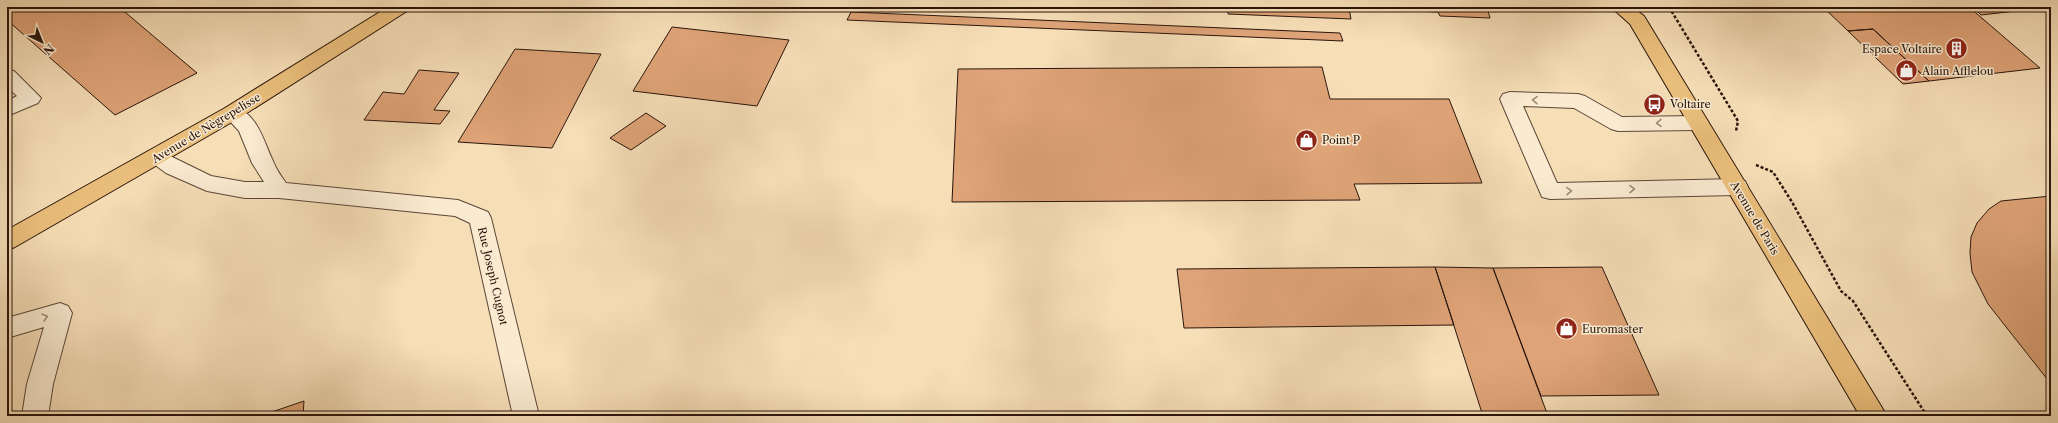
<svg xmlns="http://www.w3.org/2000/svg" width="2058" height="423" font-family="'Libre Caslon Text',serif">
<rect width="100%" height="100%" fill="#f6deb7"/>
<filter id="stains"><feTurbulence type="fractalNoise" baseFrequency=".005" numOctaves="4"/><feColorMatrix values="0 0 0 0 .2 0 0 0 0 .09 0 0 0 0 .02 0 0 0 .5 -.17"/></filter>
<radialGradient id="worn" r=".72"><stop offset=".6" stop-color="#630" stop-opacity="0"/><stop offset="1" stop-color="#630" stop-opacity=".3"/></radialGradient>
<path fill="#dea377" stroke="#29150c" d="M7 7H119L197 73 115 115 7 20Z
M1217 7H1487L1490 18 1440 16 1438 12 1349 8 1351 19 1228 14V7Z
M1823 7H1969L2040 68 1929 81 1873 29 1848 31Z
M1973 7H2051L1981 15Z
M851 12 1340 33 1343 41 847 20Z
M672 27 789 40 757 106 633 91Z
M1873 29 1929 81 1903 84 1848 31Z
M515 49 601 54 552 148 458 142Z
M1322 67 1330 99H1449L1482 183 1354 184 1360 200 952 202 958 69Z
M419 70 459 73 434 110 450 111 440 124 364 120 383 92 404 94Z
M646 113 666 126 631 150 610 138Z
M2051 196V384L1988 304 1972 272 1970 253 1971 237 1977 223 1989 209 2001 201Z
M1435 267 1454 325 1184 328 1177 269Z
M1435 267 1493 268 1548 416H1483Z
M1602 267 1659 395 1541 396 1493 268Z
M304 401 303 416H260Z"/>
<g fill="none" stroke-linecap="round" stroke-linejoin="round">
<defs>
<path id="minor" d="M7 70 14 71 41 98 38 103 7 116V101L17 96 7 87Z
M1510 92 1578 94 1585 96 1622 117 1698 116 1705 118 1708 123 1705 128 1698 130 1618 131 1611 129 1574 108 1523 106 1557 183 1737 179 1745 181 1748 187 1745 193 1737 195 1550 199 1542 197 1500 99 1503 94Z
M232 106C258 113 263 140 273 161 276 169 281 176 286 183L458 200 488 212 491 218 539 416H513L470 223 455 216 279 198H245L207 191 166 173 151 162 147 157 151 152 158 150 211 176 245 182H264L252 163 239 131 222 113 225 108Z
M60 303 68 306 72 313 53 384 48 416H22L27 384 44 327 7 338V318Z"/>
<path id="major" d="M388 7H410L407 11 239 118 15 247 7 250V230L225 108Z
M1611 7H1632L1644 16 1887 416H1860L1630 24Z"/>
</defs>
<use href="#minor" stroke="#5c4737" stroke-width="2"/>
<use href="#major" stroke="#29150c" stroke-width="2"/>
<path stroke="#29150c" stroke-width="2.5" stroke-dasharray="3 2" stroke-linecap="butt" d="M1669 7 1738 121 1736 131
M1756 165 1773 172 1792 202 1841 291 1853 301 1927 416"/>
<use href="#minor" fill="#f9ead0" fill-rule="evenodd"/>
<use href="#major" fill="#ebbf7c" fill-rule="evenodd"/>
</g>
<defs><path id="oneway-chevron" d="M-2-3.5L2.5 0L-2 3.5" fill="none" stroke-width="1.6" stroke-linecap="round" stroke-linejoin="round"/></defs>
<g stroke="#9b8a78">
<use href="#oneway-chevron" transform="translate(1535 100) rotate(-178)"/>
<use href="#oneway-chevron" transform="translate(1659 123) rotate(179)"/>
<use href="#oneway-chevron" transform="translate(1632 189) rotate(-1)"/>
<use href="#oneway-chevron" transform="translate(1569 191) rotate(-1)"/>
<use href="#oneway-chevron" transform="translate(45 317) rotate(-16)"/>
</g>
<defs>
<symbol id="building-disc" viewBox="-11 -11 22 22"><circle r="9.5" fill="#8f2418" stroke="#f9ead0"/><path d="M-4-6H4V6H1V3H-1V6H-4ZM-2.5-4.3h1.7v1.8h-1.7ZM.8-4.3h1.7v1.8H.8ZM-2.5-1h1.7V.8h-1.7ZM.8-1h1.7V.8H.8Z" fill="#fff"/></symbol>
<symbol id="shop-disc" viewBox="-11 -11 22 22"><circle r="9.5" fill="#8f2418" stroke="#f9ead0"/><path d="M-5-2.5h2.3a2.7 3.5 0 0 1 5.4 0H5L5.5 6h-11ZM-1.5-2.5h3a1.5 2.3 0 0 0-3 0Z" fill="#fff"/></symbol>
<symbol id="bus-disc" viewBox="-11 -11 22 22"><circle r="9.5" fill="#8f2418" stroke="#f9ead0"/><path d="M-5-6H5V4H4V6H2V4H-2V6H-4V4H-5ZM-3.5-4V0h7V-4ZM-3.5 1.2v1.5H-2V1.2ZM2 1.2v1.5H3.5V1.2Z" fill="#fff"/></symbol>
</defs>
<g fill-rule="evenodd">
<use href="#building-disc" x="1944" y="36" width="25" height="25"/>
<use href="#shop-disc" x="1894" y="58" width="25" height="25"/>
<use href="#bus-disc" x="1642" y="92" width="25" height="25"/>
<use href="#shop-disc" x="1294" y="128" width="25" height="25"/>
<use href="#shop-disc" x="1554" y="316" width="25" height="25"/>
</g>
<g text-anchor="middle" stroke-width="3" stroke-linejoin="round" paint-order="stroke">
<g font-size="11" fill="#29150c" stroke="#f9ead0" text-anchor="start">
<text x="1942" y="53" text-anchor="end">Espace Voltaire</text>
<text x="1922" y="75">Alain Afflelou</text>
<text x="1670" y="108">Voltaire</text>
<text x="1322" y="144">Point P</text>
<text x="1582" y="333">Euromaster</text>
</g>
<g font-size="11" fill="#29150c" stroke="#f9ead0">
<text transform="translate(206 128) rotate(-31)" y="4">Avenue de Nègrepelisse</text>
<text transform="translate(1755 218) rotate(59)" y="4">Avenue de Paris</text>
<text transform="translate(493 276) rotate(77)" y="4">Rue Joseph Cugnot</text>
</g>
</g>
<rect width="2058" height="423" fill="none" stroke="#f6deb7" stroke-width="24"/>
<rect x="8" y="8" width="2042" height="407" fill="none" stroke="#29150c" stroke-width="2"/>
<rect x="12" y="12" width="2034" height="399" fill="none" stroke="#29150c"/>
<g transform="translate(42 42) rotate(137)" stroke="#f9ead0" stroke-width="3" paint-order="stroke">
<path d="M0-3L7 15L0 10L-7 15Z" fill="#29150c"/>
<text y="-6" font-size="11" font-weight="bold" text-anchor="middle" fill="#29150c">N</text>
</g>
<rect width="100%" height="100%" filter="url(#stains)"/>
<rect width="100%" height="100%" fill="url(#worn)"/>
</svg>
